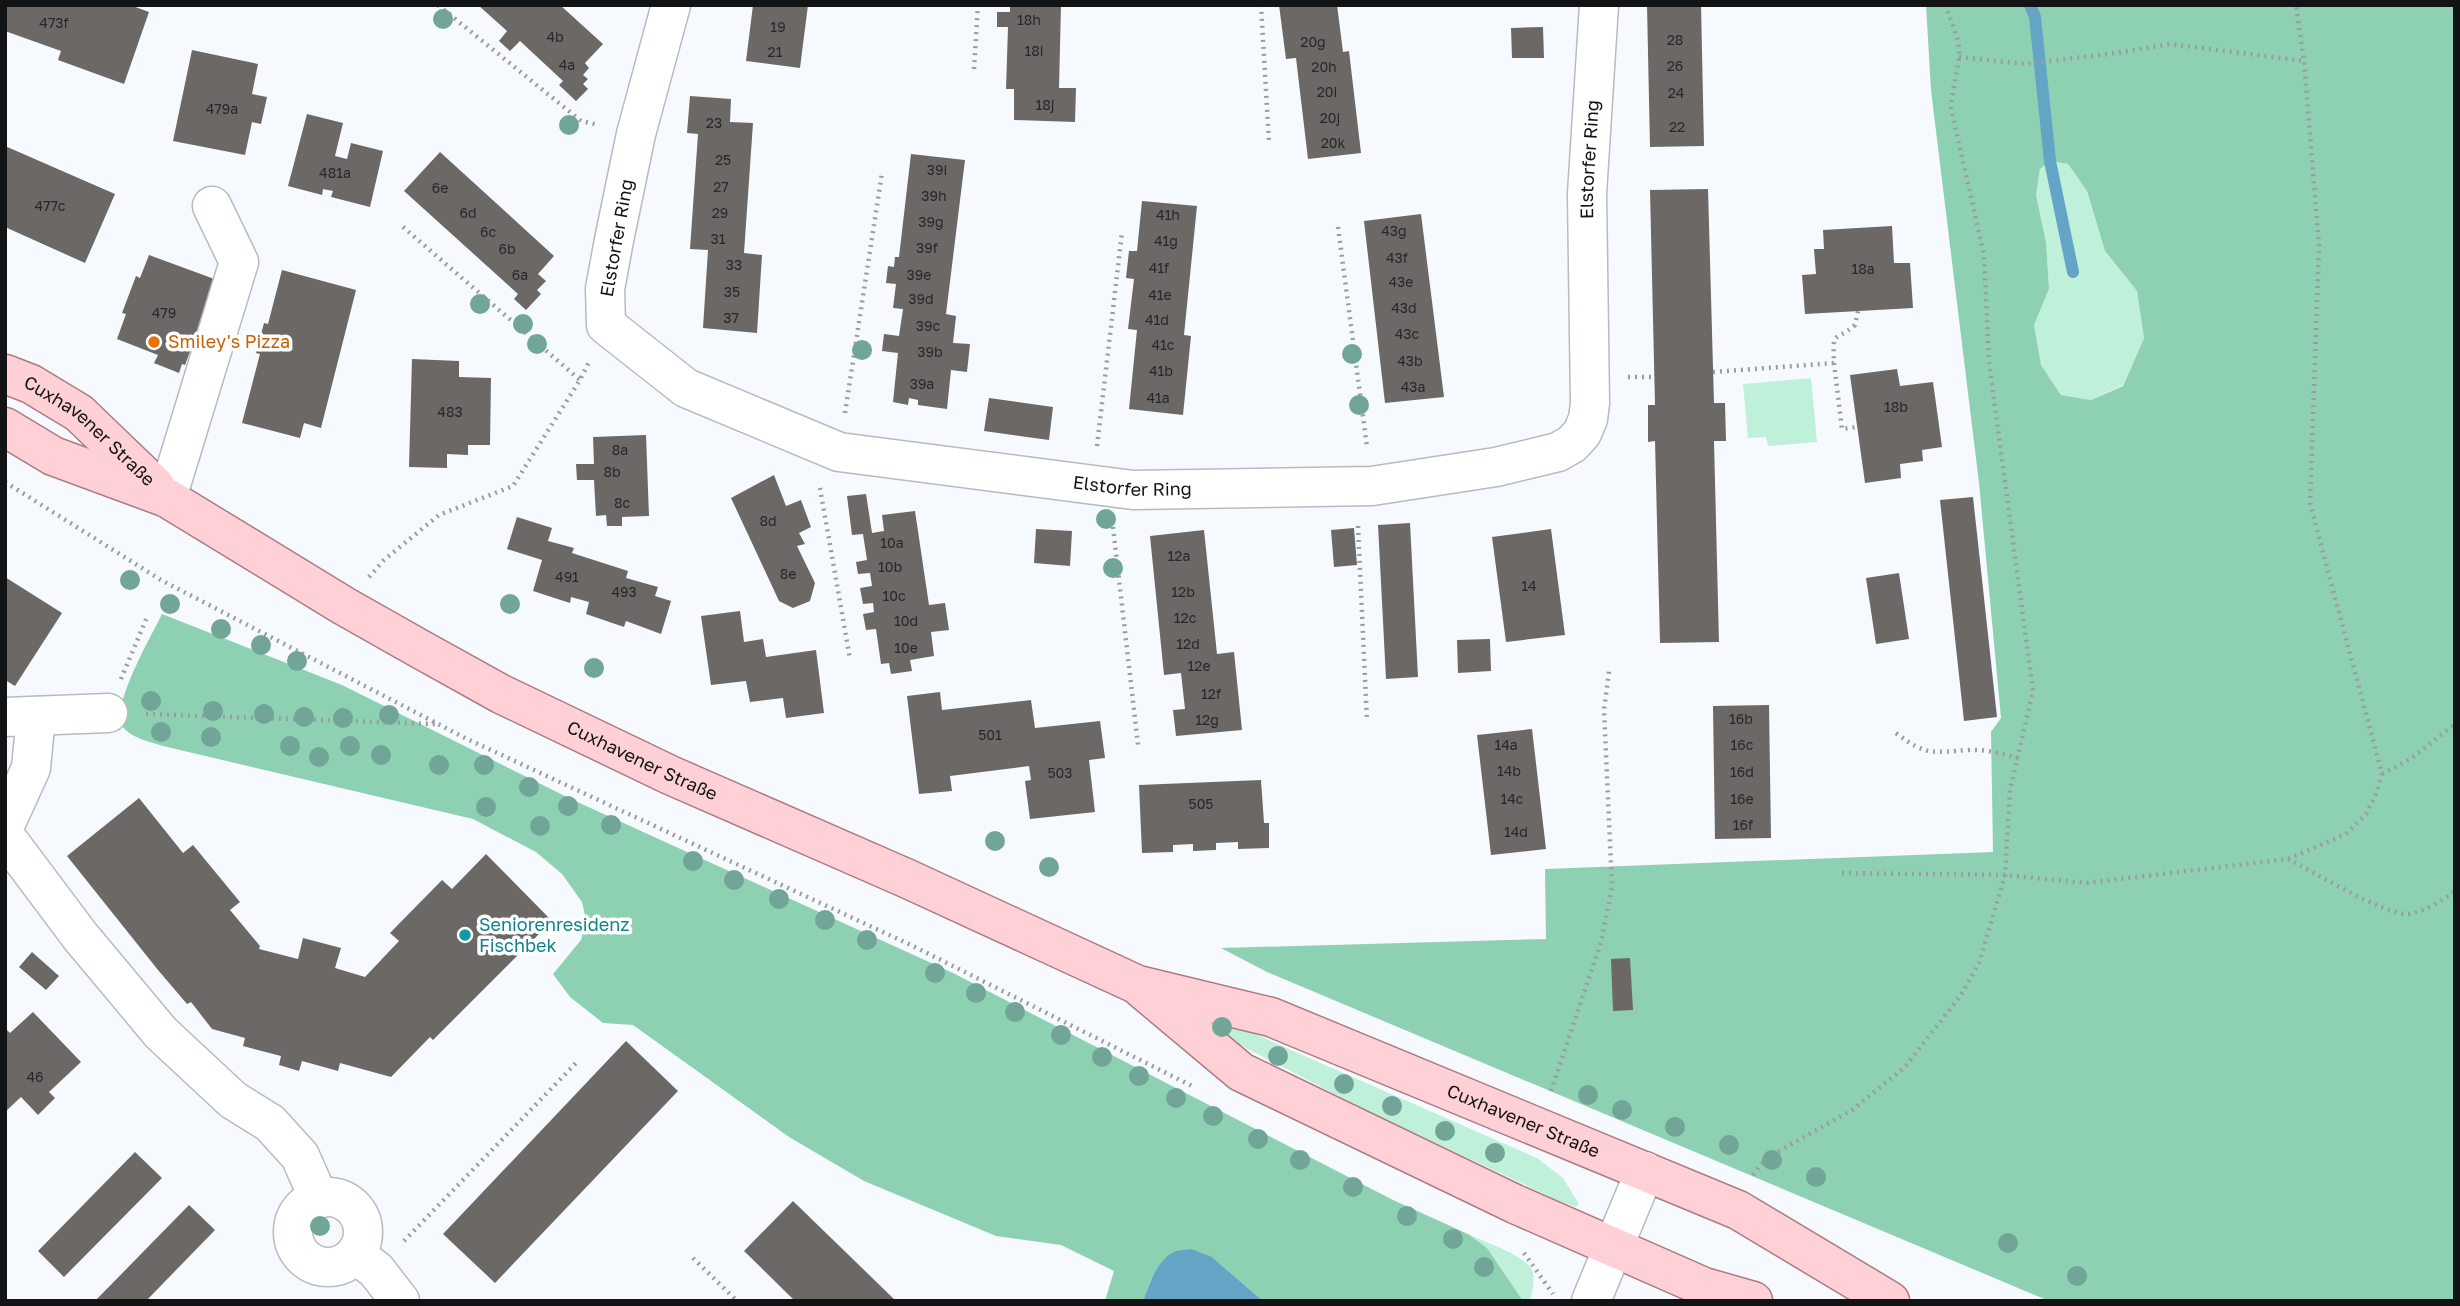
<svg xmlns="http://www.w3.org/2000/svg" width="2460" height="1306" font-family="'Golos Text',sans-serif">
<rect width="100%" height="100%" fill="#f6faff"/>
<path fill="#bff0d9" d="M2050 161 2068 164 2087 191 2105 251 2137 291 2144 338 2123 385 2091 400 2061 395 2041 365 2034 325 2049 289 2046 242 2036 195 2040 169Z
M1811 378 1817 442 1768 446 1766 437 1748 438 1743 384Z
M1193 1013 1239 1027 1537 1158 1563 1178 1579 1204 1576 1207 1557 1200 1362 1108 1194 1021Z
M1468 1234C1484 1242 1529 1256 1533 1273 1535 1282 1532 1292 1530 1301H1523L1487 1248Z"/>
<path fill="#8dd1b2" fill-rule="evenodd" d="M1926 5H2455V1301H2049L1267 972 1221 948 1546 939 1545 869 1993 852 1991 732 2001 718 1979 483 1931 90ZM2050 161 2068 164 2087 191 2105 251 2137 291 2144 338 2123 386 2091 400 2061 395 2041 365 2034 325 2049 289 2046 242 2036 195 2040 169Z
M162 614 342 685 573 800 951 972 1393 1200 1468 1234 1487 1248 1523 1301H1263L1212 1257 1151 1279 1143 1301H1105L1114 1271 1061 1245 996 1236 864 1181 789 1137 633 1025 603 1023 570 997 553 974 581 940 586 920 582 902 562 874 536 852 473 819 163 746C151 742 131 738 123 727 109 708 152 635 162 614Z"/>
<path fill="#64a5c5" d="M1191 1249 1212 1257 1263 1301H1143C1149 1285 1157 1260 1174 1252 1178 1250 1186 1250 1191 1249Z"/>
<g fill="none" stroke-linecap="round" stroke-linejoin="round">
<path stroke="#64a5c5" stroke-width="12" d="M2030 5 2035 17 2050 161 2073 272"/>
</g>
<path fill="#6c6865" d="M5 5H130L149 12 124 84 58 60 61 51 5 31Z
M478 5H560L603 44 585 63 589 68 583 75 588 79 583 84 588 89 576 101 559 85 563 81 520 41 510 51 499 41 507 31Z
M753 5H808L800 68 746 61Z
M1010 5H1061L1059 88H1076L1075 122 1014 120V89H1006L1008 27H997V12H1010Z
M1279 5H1337L1343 52 1349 51 1361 153 1308 159 1296 58 1286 59Z
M1647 5H1701L1704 146 1650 147Z
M1543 27 1544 58H1512L1511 28Z
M192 50 258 64 252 94 267 97 261 124 252 122 245 155 173 141Z
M690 96 731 99 730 122 753 123 744 253 762 255 757 333 703 328 708 250 690 249 698 134 687 133Z
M307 114 343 123 335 156 347 159 351 143 383 151 370 207 331 197 333 191 323 189 322 195 288 186Z
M5 146 115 194 85 263 5 227Z
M440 152 554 256 538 274 546 281 537 290 541 294 526 310 514 299 518 294 404 191Z
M911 154 965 160 946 314 956 316 953 343 970 344 967 372 951 370 947 409 918 405V400L909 398 908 405 893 402 898 353 882 351 884 334 899 336 903 309 893 308 896 284 886 283 888 266 894 267 895 257H899Z
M1708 189 1714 403H1725L1726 441H1714L1719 642 1660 643 1655 441 1648 442V405H1655L1650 190Z
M1142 201 1197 206 1184 335 1191 336 1183 415 1129 409 1137 330 1128 329 1134 279 1126 278 1129 251H1137Z
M1421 214 1444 397 1385 403 1364 221Z
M1892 226 1894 263H1910L1913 308 1805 314 1802 275 1816 274 1814 249H1824L1823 230Z
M149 255 217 280 185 365 182 364 179 373 154 363 158 355 117 339 126 314 122 313 136 276 140 278Z
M282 270 356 290 321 428 304 423 300 438 242 423 260 354 256 353 264 323 268 324Z
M412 359 459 361V377L491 378 490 445H468V455L447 454V468L409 467Z
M1897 369 1900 386 1933 382 1942 447 1922 450 1923 461 1900 464 1901 478 1865 483 1850 375Z
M989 398 1053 407 1049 440 984 431Z
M646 435 649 516 622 517V526H607L606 515 596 516 594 480H577L576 464H594L593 437Z
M774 475 786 506 801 500 811 527 799 533 805 544 797 546 815 583 810 601 793 608 779 601 731 498Z
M866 494 872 533 884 531 882 515 915 511 929 605 945 603 949 630 931 632 934 656 910 660 912 671 891 674 889 663 881 664 876 629 866 630 863 614 874 612 873 603 863 604 860 588 872 586 870 573 858 574 856 562 867 560 863 534 852 535 847 496Z
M1973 497 1997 717 1964 721 1940 500Z
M517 517 552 528 548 541 574 548 572 553 628 571 626 578 658 587 655 596 671 601 661 634 626 621 624 627 586 614 589 602 571 597 570 603 533 591 542 560 507 549Z
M1410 523 1418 677 1386 679 1378 525Z
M1354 528 1357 565 1334 567 1331 530Z
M1036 529 1072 531 1070 566 1034 563Z
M1551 529 1565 635 1506 642 1492 537Z
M1204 530 1217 654 1234 652 1242 730 1176 736 1173 710 1185 709 1181 673 1164 675 1150 536Z
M1899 573 1909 639 1876 644 1866 578Z
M5 577 62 613 15 686 5 680Z
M740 611 744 642 763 639 766 657 816 650 824 713 786 718 783 698 750 702 746 681 711 685 701 616Z
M1490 639 1491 671 1458 673 1457 640Z
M940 692 942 710 1031 700 1035 728 1100 721 1105 758 1089 760 1095 812 1030 819 1025 781 1031 780 1029 766 950 776 952 791 919 794 907 696Z
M1769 705 1771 838 1715 839 1713 706Z
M1532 729 1546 849 1491 855 1477 735Z
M1261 780 1264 823H1269V848L1238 849V842L1216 843V850L1193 851V844L1173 845V852L1142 853 1139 785Z
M139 798 183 853 193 845 240 902 230 910 260 946 259 949 298 959 303 938 341 948 335 968 365 977 399 941 390 933 442 880 452 889 486 854 552 921 433 1040 430 1037 391 1077 340 1063 338 1071 302 1061 299 1071 279 1065 281 1056 243 1046 245 1038 212 1029 191 1002 187 1004 158 970 67 856Z
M32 952 59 976 46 990 19 967Z
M1630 958 1633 1010 1613 1011 1611 959Z
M33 1012 81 1062 49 1092 55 1098 38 1115 21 1097 5 1112V1028L10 1033Z
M626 1041 678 1091 495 1283 443 1234Z
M135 1152 162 1178 64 1277 38 1251Z
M793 1201 896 1301H795L744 1251Z
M189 1205 215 1230 146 1301H95Z"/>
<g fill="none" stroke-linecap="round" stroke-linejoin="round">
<defs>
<g id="minor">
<path id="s1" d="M671 5 636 134 614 240 605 289 606 325 686 388 839 452 1133 490 1372 486 1496 467 1558 452 1572 444 1582 433 1588 419 1590 403 1587 194 1599 5"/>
<path d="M167 498 239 262 212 206"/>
<path d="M5 717 108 713"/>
<path d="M5 825 31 768 36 716"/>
<path d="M5 836 80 936 161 1033 233 1100 270 1123 300 1156 319 1199"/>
<circle cx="328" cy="1232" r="35"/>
<path d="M355 1254 376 1270 400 1301"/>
<path d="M1591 1301 1645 1171"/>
</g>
<g id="major">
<path id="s2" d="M5 374 31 384 79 413 156 487"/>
<path id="s3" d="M5 427 53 456 167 498 344 606 420 649 501 694 670 775 908 879 1138 985 1271 1017 1738 1210 1890 1301"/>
<path d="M1142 989 1241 1072 1515 1204 1704 1287 1753 1301"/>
</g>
</defs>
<use href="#minor" stroke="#b7bbbf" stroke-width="41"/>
<use href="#major" stroke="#ac7b81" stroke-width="41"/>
<path stroke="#999ca0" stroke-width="4.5" stroke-dasharray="2 5" stroke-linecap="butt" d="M438 5 581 121 599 125
M1261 5 1269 142
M1959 57 2024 64 2117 53 2170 44 2304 61
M974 69 978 5
M403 227 580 380
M1338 227 1367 447
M1834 363 1842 429 1857 427
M1713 372 1834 363C1833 328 1833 344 1855 325L1858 311
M1628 377H1655
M845 413 882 173
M1097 446 1122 232
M5 482 161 580 465 738 913 946 1192 1086
M820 488 850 659
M1358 526 1367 721
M1113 527 1138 745
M369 577 384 560 439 515 513 486 580 380 590 360
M121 679 147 617
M146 714 435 724
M1896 733C1927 757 1933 752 1969 750 1985 749 2002 754 2018 758
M2382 774 2412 758 2455 724
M2288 859C2312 871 2383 914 2406 914 2421 914 2443 900 2455 891
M1842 873 2005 875 2086 883 2288 859 2346 834 2366 814 2376 794 2382 774 2310 503 2319 246 2304 61 2296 5
M1551 1091 1601 942 1612 887 1604 710 1609 671
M1753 1175 1760 1165 1779 1151 1852 1110 1905 1067 1961 995 1979 963 2005 875 2010 790 2033 691 1989 362 1984 255 1951 108C1952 90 1957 75 1959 58 1961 40 1951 22 1945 5
M404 1241 576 1063
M1524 1253 1553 1294
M693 1258 737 1301"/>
<use href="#minor" stroke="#fff" stroke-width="38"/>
<use href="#major" stroke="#ffd1d7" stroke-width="38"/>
</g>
<g fill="#71a598">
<circle cx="443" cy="19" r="10"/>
<circle cx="569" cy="125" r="10"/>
<circle cx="480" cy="304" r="10"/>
<circle cx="523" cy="324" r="10"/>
<circle cx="537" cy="344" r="10"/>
<circle cx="862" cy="350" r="10"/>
<circle cx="1352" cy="354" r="10"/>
<circle cx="1359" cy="405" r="10"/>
<circle cx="1106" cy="519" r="10"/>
<circle cx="1113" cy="568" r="10"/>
<circle cx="130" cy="580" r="10"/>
<circle cx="170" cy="604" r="10"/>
<circle cx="510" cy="604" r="10"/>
<circle cx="221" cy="629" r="10"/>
<circle cx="261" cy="645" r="10"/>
<circle cx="297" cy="661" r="10"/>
<circle cx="594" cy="668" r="10"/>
<circle cx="151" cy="701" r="10"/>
<circle cx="213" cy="711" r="10"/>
<circle cx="264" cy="714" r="10"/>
<circle cx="389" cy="715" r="10"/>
<circle cx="304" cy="717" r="10"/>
<circle cx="343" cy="718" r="10"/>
<circle cx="161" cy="732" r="10"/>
<circle cx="211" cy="737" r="10"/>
<circle cx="290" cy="746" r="10"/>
<circle cx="350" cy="746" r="10"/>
<circle cx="381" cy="755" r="10"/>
<circle cx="319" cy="757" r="10"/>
<circle cx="439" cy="765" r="10"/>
<circle cx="484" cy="765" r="10"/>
<circle cx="529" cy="787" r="10"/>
<circle cx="568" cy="806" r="10"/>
<circle cx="486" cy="807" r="10"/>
<circle cx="611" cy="825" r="10"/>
<circle cx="540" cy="826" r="10"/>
<circle cx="995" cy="841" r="10"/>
<circle cx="693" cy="861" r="10"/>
<circle cx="1049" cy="867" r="10"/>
<circle cx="734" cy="880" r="10"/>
<circle cx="779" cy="899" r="10"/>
<circle cx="825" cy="920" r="10"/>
<circle cx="867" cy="940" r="10"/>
<circle cx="935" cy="973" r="10"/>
<circle cx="976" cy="993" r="10"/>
<circle cx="1015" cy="1012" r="10"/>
<circle cx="1222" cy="1027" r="10"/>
<circle cx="1061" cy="1035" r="10"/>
<circle cx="1278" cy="1056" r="10"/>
<circle cx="1102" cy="1057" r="10"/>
<circle cx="1139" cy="1076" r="10"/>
<circle cx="1344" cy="1084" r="10"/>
<circle cx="1588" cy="1095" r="10"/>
<circle cx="1176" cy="1098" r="10"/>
<circle cx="1392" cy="1106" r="10"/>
<circle cx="1622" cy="1110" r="10"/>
<circle cx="1213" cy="1116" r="10"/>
<circle cx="1675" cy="1127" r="10"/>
<circle cx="1445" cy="1131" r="10"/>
<circle cx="1258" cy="1139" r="10"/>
<circle cx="1729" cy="1145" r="10"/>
<circle cx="1495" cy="1153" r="10"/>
<circle cx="1300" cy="1160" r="10"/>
<circle cx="1772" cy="1160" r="10"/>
<circle cx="1816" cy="1177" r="10"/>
<circle cx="1353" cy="1187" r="10"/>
<circle cx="1407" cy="1216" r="10"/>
<circle cx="320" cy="1226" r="10"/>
<circle cx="1453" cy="1239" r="10"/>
<circle cx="2008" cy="1243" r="10"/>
<circle cx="1484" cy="1267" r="10"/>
<circle cx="2077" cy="1276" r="10"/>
</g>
<circle fill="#e8710a" stroke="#fff" stroke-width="2.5" cx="154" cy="342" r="7"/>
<circle fill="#0f9aa8" stroke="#fff" stroke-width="2.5" cx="465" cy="935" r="7"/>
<g text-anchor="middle" stroke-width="7" stroke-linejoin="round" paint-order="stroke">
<g font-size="14" fill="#282828">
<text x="1029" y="25">18h</text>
<text x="54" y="28">473f</text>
<text x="778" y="32">19</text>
<text x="555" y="42">4b</text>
<text x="1675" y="45">28</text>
<text x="1313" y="47">20g</text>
<text x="1034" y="56">18i</text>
<text x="775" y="57">21</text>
<text x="567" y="70">4a</text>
<text x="1675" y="71">26</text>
<text x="1324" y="72">20h</text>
<text x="1327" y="97">20i</text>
<text x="1676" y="98">24</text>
<text x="1045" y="110">18j</text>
<text x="222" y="114">479a</text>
<text x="1330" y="123">20j</text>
<text x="714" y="128">23</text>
<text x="1677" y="132">22</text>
<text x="1333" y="148">20k</text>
<text x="723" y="165">25</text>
<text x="937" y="175">39i</text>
<text x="335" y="178">481a</text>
<text x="721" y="192">27</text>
<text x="440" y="193">6e</text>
<text x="934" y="201">39h</text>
<text x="50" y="211">477c</text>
<text x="468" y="218">6d</text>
<text x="720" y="218">29</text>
<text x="1168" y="220">41h</text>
<text x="931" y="227">39g</text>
<text x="1394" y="236">43g</text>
<text x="488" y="237">6c</text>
<text x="718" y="244">31</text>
<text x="1166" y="246">41g</text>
<text x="927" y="253">39f</text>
<text x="507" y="254">6b</text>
<text x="1397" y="263">43f</text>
<text x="734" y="270">33</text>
<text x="1159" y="273">41f</text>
<text x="1863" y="274">18a</text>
<text x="520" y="280">6a</text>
<text x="919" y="280">39e</text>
<text x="1401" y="287">43e</text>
<text x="732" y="297">35</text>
<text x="1160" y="300">41e</text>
<text x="921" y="304">39d</text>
<text x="1404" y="313">43d</text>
<text x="164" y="318">479</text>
<text x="731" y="323">37</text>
<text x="1157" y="325">41d</text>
<text x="928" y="331">39c</text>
<text x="1407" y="339">43c</text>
<text x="1163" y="350">41c</text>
<text x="930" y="357">39b</text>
<text x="1410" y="366">43b</text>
<text x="1161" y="376">41b</text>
<text x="922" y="389">39a</text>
<text x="1413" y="392">43a</text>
<text x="1158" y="403">41a</text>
<text x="1896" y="412">18b</text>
<text x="450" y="417">483</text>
<text x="620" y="455">8a</text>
<text x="612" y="477">8b</text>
<text x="622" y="508">8c</text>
<text x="768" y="526">8d</text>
<text x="892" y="548">10a</text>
<text x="1179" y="561">12a</text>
<text x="890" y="572">10b</text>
<text x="788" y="579">8e</text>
<text x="567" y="582">491</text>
<text x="1529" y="591">14</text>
<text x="624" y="597">493</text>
<text x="1183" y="597">12b</text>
<text x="894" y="601">10c</text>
<text x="1185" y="623">12c</text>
<text x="906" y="626">10d</text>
<text x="1188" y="649">12d</text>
<text x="906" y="653">10e</text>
<text x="1199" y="671">12e</text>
<text x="1211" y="699">12f</text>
<text x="1741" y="724">16b</text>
<text x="1207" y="725">12g</text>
<text x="990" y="740">501</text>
<text x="1506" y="750">14a</text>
<text x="1742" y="750">16c</text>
<text x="1509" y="776">14b</text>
<text x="1742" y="777">16d</text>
<text x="1060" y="778">503</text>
<text x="1512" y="804">14c</text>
<text x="1742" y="804">16e</text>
<text x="1201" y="809">505</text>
<text x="1743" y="830">16f</text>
<text x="1516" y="837">14d</text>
<text x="35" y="1082">46</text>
</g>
<g font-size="18" fill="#121314" stroke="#fff">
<text dy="6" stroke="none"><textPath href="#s1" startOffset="1626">Elstorfer Ring</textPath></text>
<text transform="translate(617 238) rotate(-80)" y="6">Elstorfer Ring</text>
<text dy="6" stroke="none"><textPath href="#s2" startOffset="103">Cuxhavener Straße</textPath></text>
<text dy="6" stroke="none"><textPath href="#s1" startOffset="891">Elstorfer Ring</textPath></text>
<text dy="6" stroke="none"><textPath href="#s3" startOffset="721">Cuxhavener Straße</textPath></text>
<text dy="6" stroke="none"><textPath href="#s3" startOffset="1675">Cuxhavener Straße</textPath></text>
</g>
<g font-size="18" fill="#c56008" stroke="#fff" text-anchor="start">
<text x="168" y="348">Smiley's Pizza</text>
</g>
<g font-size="18" fill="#0d838f" stroke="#fff" text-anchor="start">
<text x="479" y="931">Seniorenresidenz<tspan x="479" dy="21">Fischbek</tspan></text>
</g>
</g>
<rect width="2460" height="1306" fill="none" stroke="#121314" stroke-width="14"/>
</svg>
